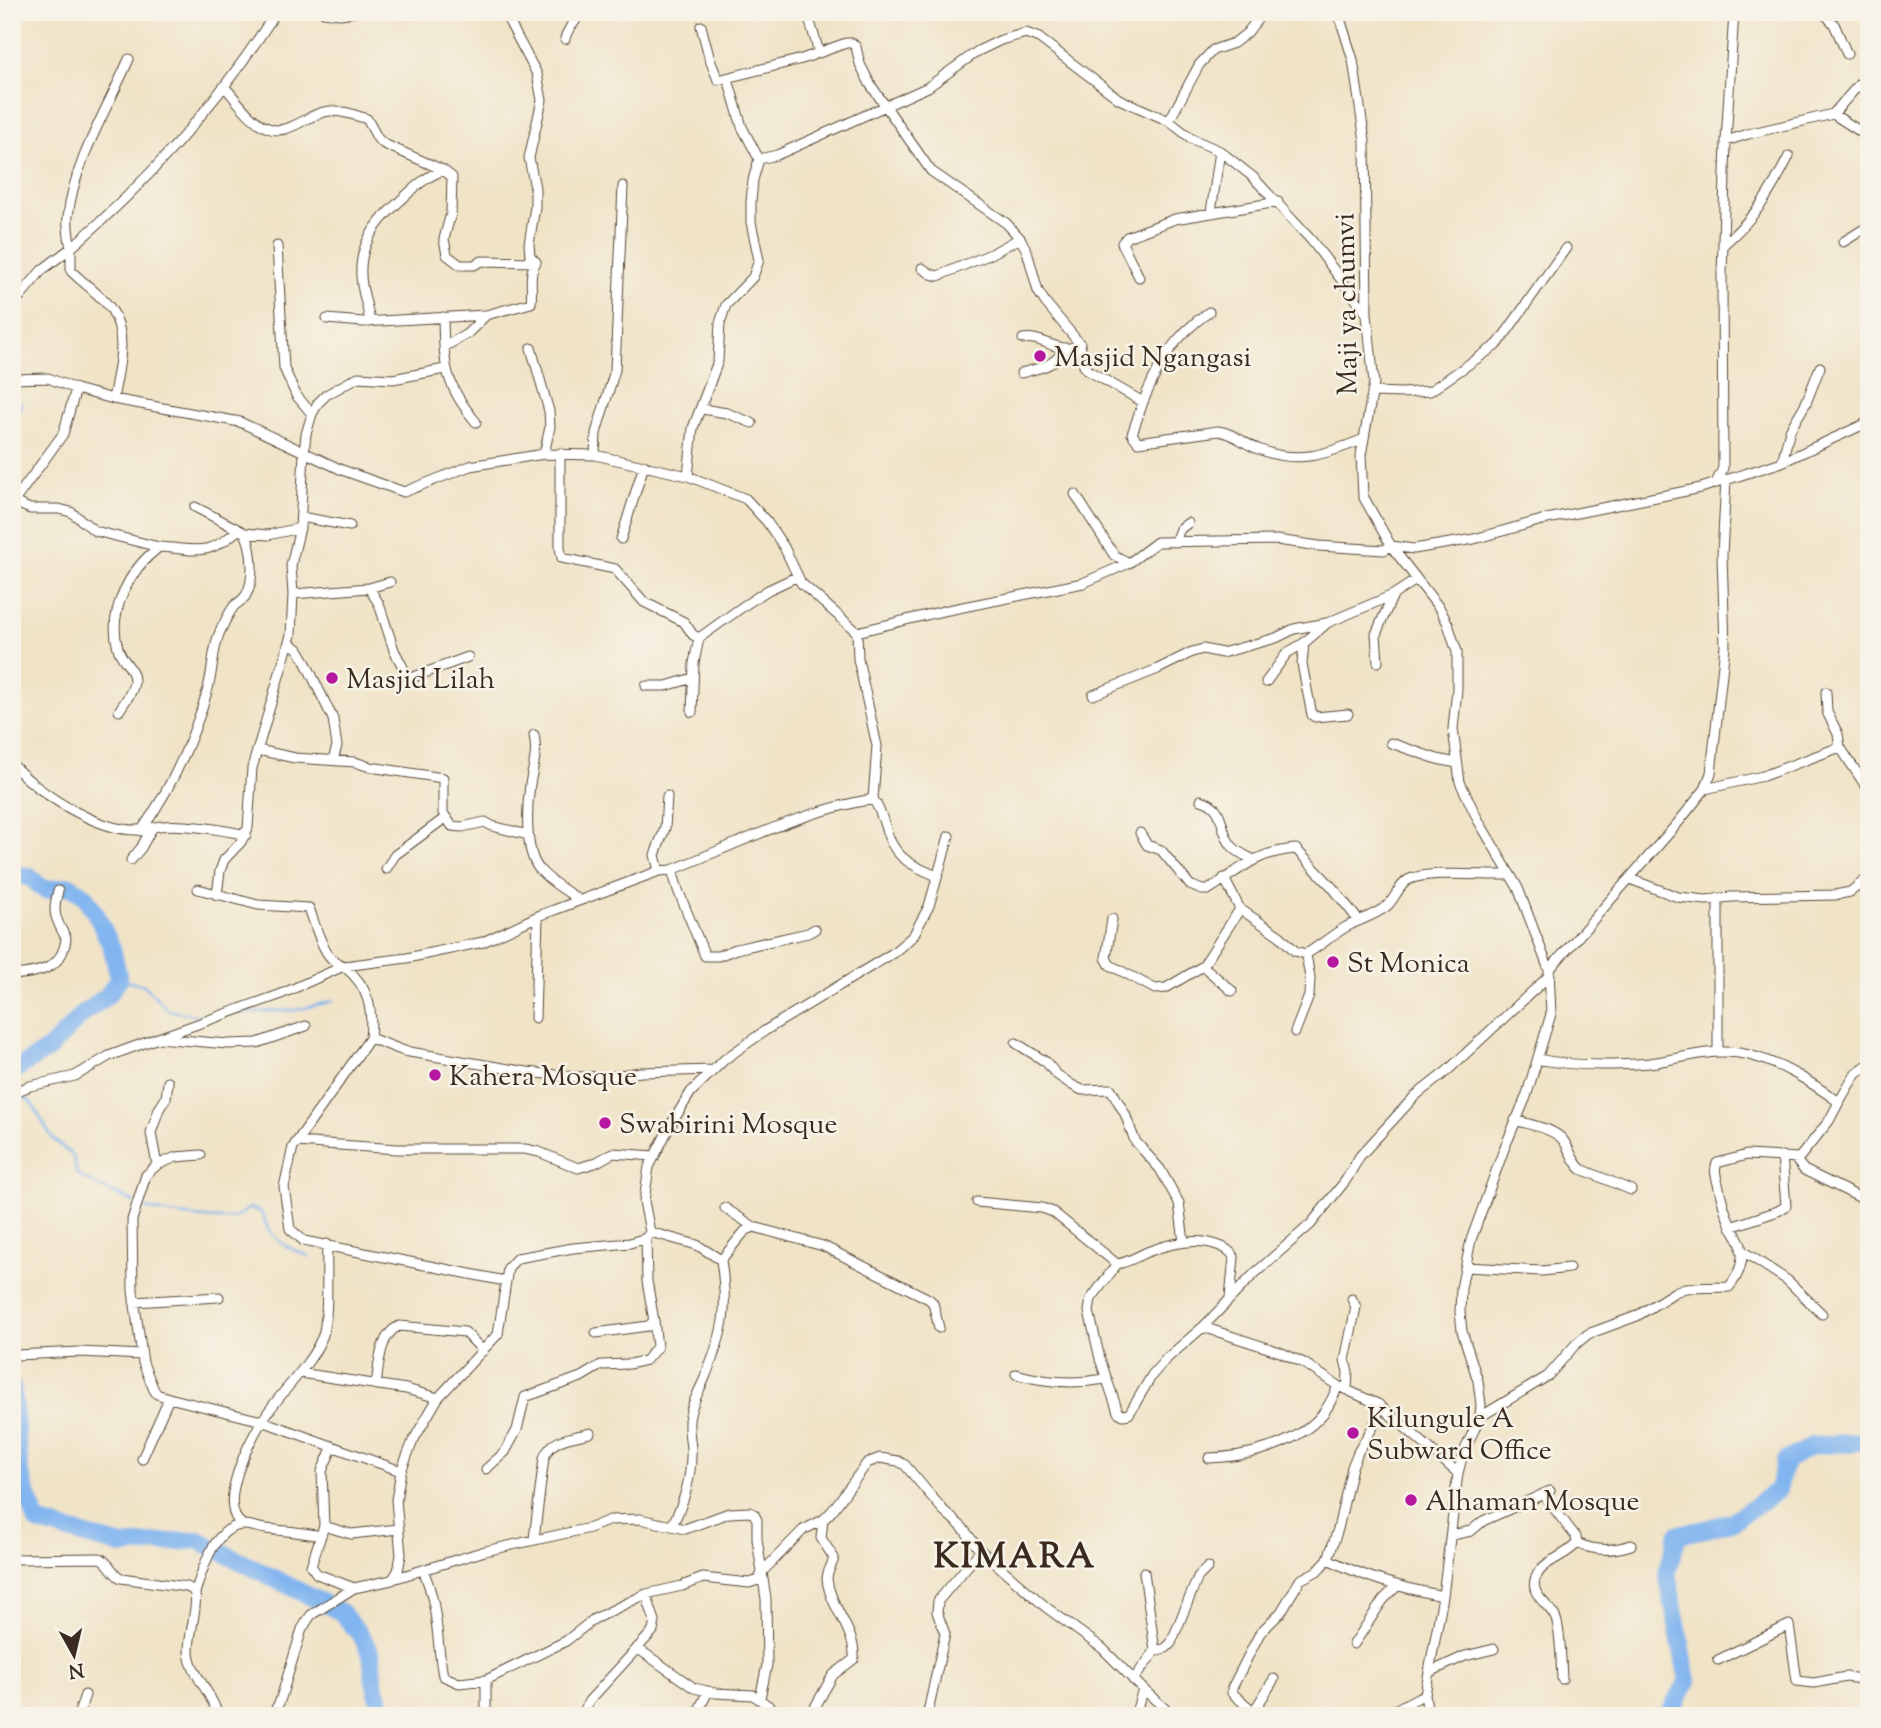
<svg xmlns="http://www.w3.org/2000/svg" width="1881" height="1728" font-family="'Sorts Mill Goudy',serif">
<rect width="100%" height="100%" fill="#f7f3e8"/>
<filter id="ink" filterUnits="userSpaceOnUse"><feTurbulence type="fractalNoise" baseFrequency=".0143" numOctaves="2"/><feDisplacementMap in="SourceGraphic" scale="14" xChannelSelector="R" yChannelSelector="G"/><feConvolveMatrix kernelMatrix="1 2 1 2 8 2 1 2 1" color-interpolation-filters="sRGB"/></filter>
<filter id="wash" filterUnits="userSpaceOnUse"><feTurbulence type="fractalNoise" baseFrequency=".00686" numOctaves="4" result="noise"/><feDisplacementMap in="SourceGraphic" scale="28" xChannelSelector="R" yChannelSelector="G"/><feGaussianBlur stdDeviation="1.57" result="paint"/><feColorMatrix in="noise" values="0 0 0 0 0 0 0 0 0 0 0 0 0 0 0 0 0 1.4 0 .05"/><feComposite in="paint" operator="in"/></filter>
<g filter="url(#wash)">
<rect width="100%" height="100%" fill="#f0e3c6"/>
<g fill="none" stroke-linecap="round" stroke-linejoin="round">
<path stroke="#82b5ef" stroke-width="2.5" d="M12 426 22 403
M119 979 144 985 168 1010 205 1017
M239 1013 296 1010 333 1001
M16 1093 31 1102 52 1138 73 1156 77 1174 99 1187 134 1202
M139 1205C151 1213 224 1223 236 1217 242 1215 244 1210 250 1208L261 1212C268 1237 285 1248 309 1256"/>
<path stroke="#82b5ef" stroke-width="18" d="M12 874 30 877 44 890 70 886 85 896 97 916 112 948 119 979 107 996 85 1012 50 1048 12 1072
M12 1387 20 1472 37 1522 122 1546 198 1540 341 1612 362 1637 371 1654 374 1682 384 1716
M1668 1716 1688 1681 1667 1573 1678 1534 1702 1530 1731 1522 1778 1490 1785 1461 1812 1446 1869 1441"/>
</g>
</g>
<g filter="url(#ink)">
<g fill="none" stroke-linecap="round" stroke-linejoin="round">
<defs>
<path id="street" d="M324 12 340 14 354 12
M807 12 819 52
M1338 12 1353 60 1365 141 1367 314 1374 383 1361 455 1363 496 1391 546 1440 609 1448 624 1457 652V689L1453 729 1460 782 1478 820 1518 888 1549 970 1551 1014 1526 1097 1504 1149 1471 1240 1461 1288 1460 1312 1462 1331 1478 1381 1481 1405 1480 1417 1463 1454 1458 1473 1443 1596 1425 1694 1428 1716
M1823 12 1834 24 1847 54
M701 26 710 60 718 80 802 59 846 43H852L856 47 860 64 870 84 931 171 1006 223 1020 238 1027 251 1038 291 1045 302 1080 344 1084 366 1089 371 1143 402 1132 434 1138 442 1218 431C1234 433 1243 443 1258 449 1298 465 1327 454 1364 439
M565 39C567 26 578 23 579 12
M728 79 742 127 759 159
M224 86C236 99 251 122 268 128 289 137 309 112 330 111 342 110 355 115 367 119L378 139 384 144 443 170
M1833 114 1869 137
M1169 121 1199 65 1213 50 1234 43 1247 33 1263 12
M1726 141 1748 134 1833 114 1869 73
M1211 212 1220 151
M1843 242 1869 226
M1724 244C1756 216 1770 194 1789 156
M277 246 284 368 296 395 312 414
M922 268 931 274 938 276 991 254 1020 238
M1139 277 1122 243 1127 237 1175 219 1278 202
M12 306 42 270 71 248C69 238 67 226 68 216 74 162 108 108 129 59
M443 317C444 364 444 384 476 422
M327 319 363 322 486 315 531 303C533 288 528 274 536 262L530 256 529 244 535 207V188L529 158 542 100 537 74 504 12
M370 322C368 309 364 297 362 285 356 248 374 224 400 201 414 188 425 177 443 170L452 177 451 213 444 239 447 255 460 265H474L482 261 536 262
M1023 339C1043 335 1061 357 1080 344
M444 347 467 334 486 315
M531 348 549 411 550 427 544 454
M1021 373C1039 368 1053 367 1064 350
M12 379 48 378 76 389 113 399 240 422 342 470 404 492 470 466 544 454 595 455 688 476 746 499 767 522 784 547 801 583 857 632 943 611 1083 583 1129 563 1157 542 1277 540 1319 546 1384 550 1391 546 1414 549 1474 539 1542 520 1701 488 1782 462 1869 422
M1374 392 1402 393 1430 391 1498 344 1566 248
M113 399C118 370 129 335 111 309 101 295 83 283 71 271V248C150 180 220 100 276 12
M1143 402C1160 362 1173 337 1209 312
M702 409 727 413 752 423
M560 453V548L562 558 615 569 644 602 684 622 693 635 699 638 694 663 692 712
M595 455 596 433 615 370 623 186
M1782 462 1790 430 1806 403 1820 367
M688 476 693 428 718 361 720 323 726 305 753 277 759 260 751 222V202L753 180 759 159 777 155 928 87 978 51 1001 40 1026 33 1039 38 1119 99 1169 121 1192 139 1220 151 1253 177 1312 241 1367 314
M1716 483 1723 468 1722 276 1726 141 1734 12
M1075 494 1114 555 1129 563
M14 502 30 509H59L71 512 95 531 159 547
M12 504 63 434 76 389
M195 507 245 533 268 535 300 528
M301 517 350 526
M621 539 644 465
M1175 542 1180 529 1188 523
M369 588 379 604 394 650 408 677 411 678 468 657
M293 594 369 588 390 582
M857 632 858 659 877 746 873 799C881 810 883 821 888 835 896 859 915 867 937 876
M699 638 745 605 768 590 798 576
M289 642 298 649 304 659 333 719 337 746 333 760
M1304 643 1302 664 1312 715 1315 717 1348 714
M1378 662 1376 634 1393 595
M1266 682 1287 653 1304 643 1326 624
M646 686H666L693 678
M1826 692 1827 712 1838 734 1840 747 1869 791
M1093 695 1158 669 1192 652 1203 649 1222 653 1276 638 1294 629 1327 623 1393 595 1416 580
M119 711C124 702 133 693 134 682 135 668 121 661 118 648 107 611 130 569 159 547 196 549 207 558 238 530
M534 735C538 753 533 767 530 784 527 806 524 853 540 870 550 882 567 891 579 900
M1391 743 1437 759 1457 763
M258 750 295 758 355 762 370 767 443 778V813L452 826 462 827 485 822 492 826 528 835
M12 764C40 795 109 840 152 828
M1705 789 1763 776 1840 747
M1201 800C1227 807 1218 830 1232 846 1237 852 1246 856 1252 859
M141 831C170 790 193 740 207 692 213 673 212 652 219 634 223 625 228 614 234 606 238 602 243 601 246 595 255 580 253 549 245 533
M1140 833 1147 845 1161 850 1190 885 1202 890H1208C1240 870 1255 852 1296 849L1333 888 1359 921
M131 860 141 848 152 828C170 821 225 830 246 835
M386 869 395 855 445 818
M672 870 678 890 705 956H718L736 949 808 933 815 929
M659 871 655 855 665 828 667 796
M1630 879 1678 897 1706 900 1731 897 1835 895 1850 892 1869 877
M198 889 258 905 309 908C314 921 322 951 332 959 336 963 342 964 346 968 369 987 373 1010 370 1038L293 1147 284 1187 290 1229 304 1241 505 1281
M217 895 220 871 224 860 241 842 248 828 252 768 291 635 293 594 291 565 300 528 304 453 306 434 312 414 318 403 326 395 358 377 393 379 445 369
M1718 898V1052
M1240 909 1280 936 1295 951 1306 954
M1112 919 1106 958 1110 965 1155 989 1166 988 1203 966 1240 909 1224 878
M1203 966 1232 991
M1549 970 1677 824 1705 789 1711 773 1725 646 1722 555 1726 479
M12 975C39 973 63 969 66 938 55 918 52 913 58 891
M535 1018 538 916
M1295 1032 1309 996 1310 978 1306 954C1320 946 1332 935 1346 927 1360 919 1375 916 1388 905 1395 898 1400 884 1408 880 1427 870 1486 876 1510 875
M158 1038 279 995 344 966 407 958 483 942 538 916 659 871 672 870C739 843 802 811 873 799
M370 1038 404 1051 527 1072 575 1077 613 1076 641 1072 714 1070
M1016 1043 1046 1062 1056 1074 1072 1085 1082 1090 1111 1089 1125 1114 1135 1141 1160 1169 1179 1203 1184 1242
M12 1093 30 1086 75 1076 109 1056 158 1038 228 1044 257 1043 306 1026
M1839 1102 1856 1073 1869 1064
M1515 1120C1530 1125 1553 1128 1563 1140 1570 1149 1572 1161 1581 1169L1631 1190
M296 1142 397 1149H525L539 1152 578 1168 595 1163 613 1153 654 1156
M201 1155 176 1157 157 1165 146 1175 132 1220 133 1291 143 1363 154 1390 157 1394 169 1398 262 1421 401 1471
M1795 1159 1804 1170 1869 1202
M157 1165 151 1133 159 1109 166 1098 168 1082
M977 1202 1042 1208 1053 1212 1117 1264C1129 1262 1136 1257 1147 1252 1168 1244 1195 1237 1217 1245 1224 1247 1230 1250 1234 1257L1230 1298
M725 1208 754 1227
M1731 1227 1778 1211 1786 1206 1782 1156
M650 1232 697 1245 721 1260C728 1309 725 1329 706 1375 701 1388 692 1402 690 1415 687 1425 690 1437 691 1448 692 1475 685 1501 672 1525
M1741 1250 1787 1280 1822 1314
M721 1260 745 1231 754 1227 823 1246 929 1299 933 1303 939 1328
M1117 1264 1091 1299 1089 1311 1100 1359 1118 1412 1123 1415 1129 1414 1152 1375 1166 1359 1203 1327 1254 1274 1311 1224 1346 1180 1360 1156 1415 1096 1447 1071 1550 975
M1465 1267 1542 1271 1569 1268
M134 1302 219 1297
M1203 1327 1280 1352 1304 1363 1338 1386 1378 1404 1458 1473
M596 1333 648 1326 654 1321 647 1281 646 1238
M16 1355 80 1352 142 1355
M300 1373 406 1389 438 1398
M1016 1374C1046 1383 1075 1384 1106 1379
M376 1385C379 1366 379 1335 399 1326L465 1332 483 1351
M1347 1389 1348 1372 1345 1360 1356 1307 1352 1299
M1480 1417 1548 1376 1575 1345 1588 1334 1637 1316 1675 1292 1685 1288 1729 1287C1741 1273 1747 1253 1737 1236 1734 1231 1731 1227 1729 1221 1724 1210 1721 1197 1718 1184 1716 1176 1714 1170 1717 1163L1747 1155 1799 1158 1829 1121 1839 1102C1811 1082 1783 1064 1749 1055 1715 1046 1683 1059 1649 1063 1612 1066 1574 1067 1538 1059
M332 1448 322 1471 324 1526 311 1566 317 1574 354 1588
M1209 1458C1245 1457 1292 1446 1318 1419 1327 1411 1333 1397 1338 1386
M142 1459 169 1398
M486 1469 505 1452 517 1430 525 1397 581 1377 601 1365 630 1364 646 1360 657 1347 654 1321
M1543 1494 1576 1537 1577 1543C1566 1557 1543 1560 1536 1577 1528 1595 1551 1605 1556 1619 1561 1632 1561 1664 1562 1679
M243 1525C215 1507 250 1439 264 1418 282 1390 311 1366 323 1335 329 1318 326 1265 327 1244
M324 1526 351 1534 399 1529
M1452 1535 1471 1531 1483 1521 1550 1491
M534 1539 544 1458C551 1438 571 1438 590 1433
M1577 1543C1594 1551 1613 1551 1631 1545
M12 1559 100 1558C110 1562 111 1573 121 1578L187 1587C191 1589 193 1589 195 1594 198 1606 189 1635 189 1650 189 1673 213 1693 218 1716
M1328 1559C1365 1578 1403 1588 1443 1596
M423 1570C439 1606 436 1639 443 1676L459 1683 486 1680 566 1641 594 1619 646 1594 682 1586 703 1578 749 1583 759 1580 762 1572 803 1530 823 1520 832 1511 867 1463 880 1458 898 1461 905 1465 943 1510 962 1527 979 1549 1047 1608 1102 1648 1143 1689 1173 1716
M1144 1572 1155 1651
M393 1579 485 1551 590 1528 610 1520 640 1519 685 1529 729 1513 750 1512 754 1514 757 1520V1539L766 1599 767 1665 760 1698
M195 1593C202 1571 214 1525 244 1525 251 1525 258 1528 266 1529 285 1531 302 1532 321 1536
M1354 1644 1383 1600 1397 1586
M637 1648 694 1688 716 1693 753 1695 783 1716
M1718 1660 1789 1625 1797 1681 1814 1683 1846 1677 1869 1680
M1430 1672 1465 1656 1494 1649
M486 1680V1716
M1133 1680 1155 1651 1166 1648 1171 1643 1198 1577 1208 1567
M1253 1711 1232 1693V1688L1260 1633 1281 1612 1300 1580 1317 1571 1328 1559 1338 1529 1352 1467 1358 1452 1377 1420 1378 1404
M78 1716 85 1695
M272 1716 280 1701 302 1629 311 1615 354 1588 392 1580 398 1571 401 1555 396 1500 401 1471 413 1441 438 1398 498 1334 508 1268 517 1258 573 1248 630 1243 646 1238 650 1232 644 1201 649 1167 670 1126 691 1092 725 1059 766 1030 893 953 913 936 929 906 949 836
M582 1716 589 1701 653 1631 655 1621 646 1594
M696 1716 708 1691
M810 1716 833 1675 854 1659C856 1630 830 1608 827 1579 827 1572 832 1565 834 1558L821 1538 823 1520
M929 1716 928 1712 945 1634 937 1612 938 1601 981 1550
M1135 1716 1143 1689
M1251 1716 1274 1679
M1383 1716 1425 1694"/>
</defs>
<use href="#street" stroke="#564637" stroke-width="11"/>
<use href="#street" stroke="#fff" stroke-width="9"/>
</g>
</g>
<g fill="#b5179e" stroke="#f7f3e8" stroke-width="2.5">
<circle cx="1040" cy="356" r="7"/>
<circle cx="332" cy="678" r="7"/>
<circle cx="1333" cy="962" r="7"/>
<circle cx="435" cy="1075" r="7"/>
<circle cx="605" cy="1123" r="7"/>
<circle cx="1353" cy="1433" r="7"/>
<circle cx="1411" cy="1500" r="7"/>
</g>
<g text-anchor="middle" stroke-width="5" stroke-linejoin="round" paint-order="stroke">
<g font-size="28" fill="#3b2a1e" stroke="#f7f3e8">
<text transform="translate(1345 304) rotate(-91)" y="10">Maji ya chumvi</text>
</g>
<g font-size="28" fill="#3b2a1e" stroke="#f7f3e8" text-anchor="start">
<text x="1054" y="366">Masjid Ngangasi</text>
<text x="346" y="688">Masjid Lilah</text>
<text x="1347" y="972">St Monica</text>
<text x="449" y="1085">Kahera Mosque</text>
<text x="619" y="1133">Swabirini Mosque</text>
<text x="1367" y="1427">Kilungule A<tspan x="1367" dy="32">Subward Office</tspan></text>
<text x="1425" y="1510">Alhaman Mosque</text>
</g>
<g font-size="35" font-weight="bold" letter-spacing="2" fill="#3b2a1e" stroke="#f7f3e8">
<text x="1015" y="1567">KIMARA</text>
</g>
</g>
<rect width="1881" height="1728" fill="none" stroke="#f7f3e8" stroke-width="42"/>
<g transform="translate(74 1655) rotate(172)" stroke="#f7f3e8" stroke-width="5" paint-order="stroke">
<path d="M0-5L12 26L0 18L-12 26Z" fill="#3b2a1e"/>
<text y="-10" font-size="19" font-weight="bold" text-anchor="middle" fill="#3b2a1e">N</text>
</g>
</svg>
